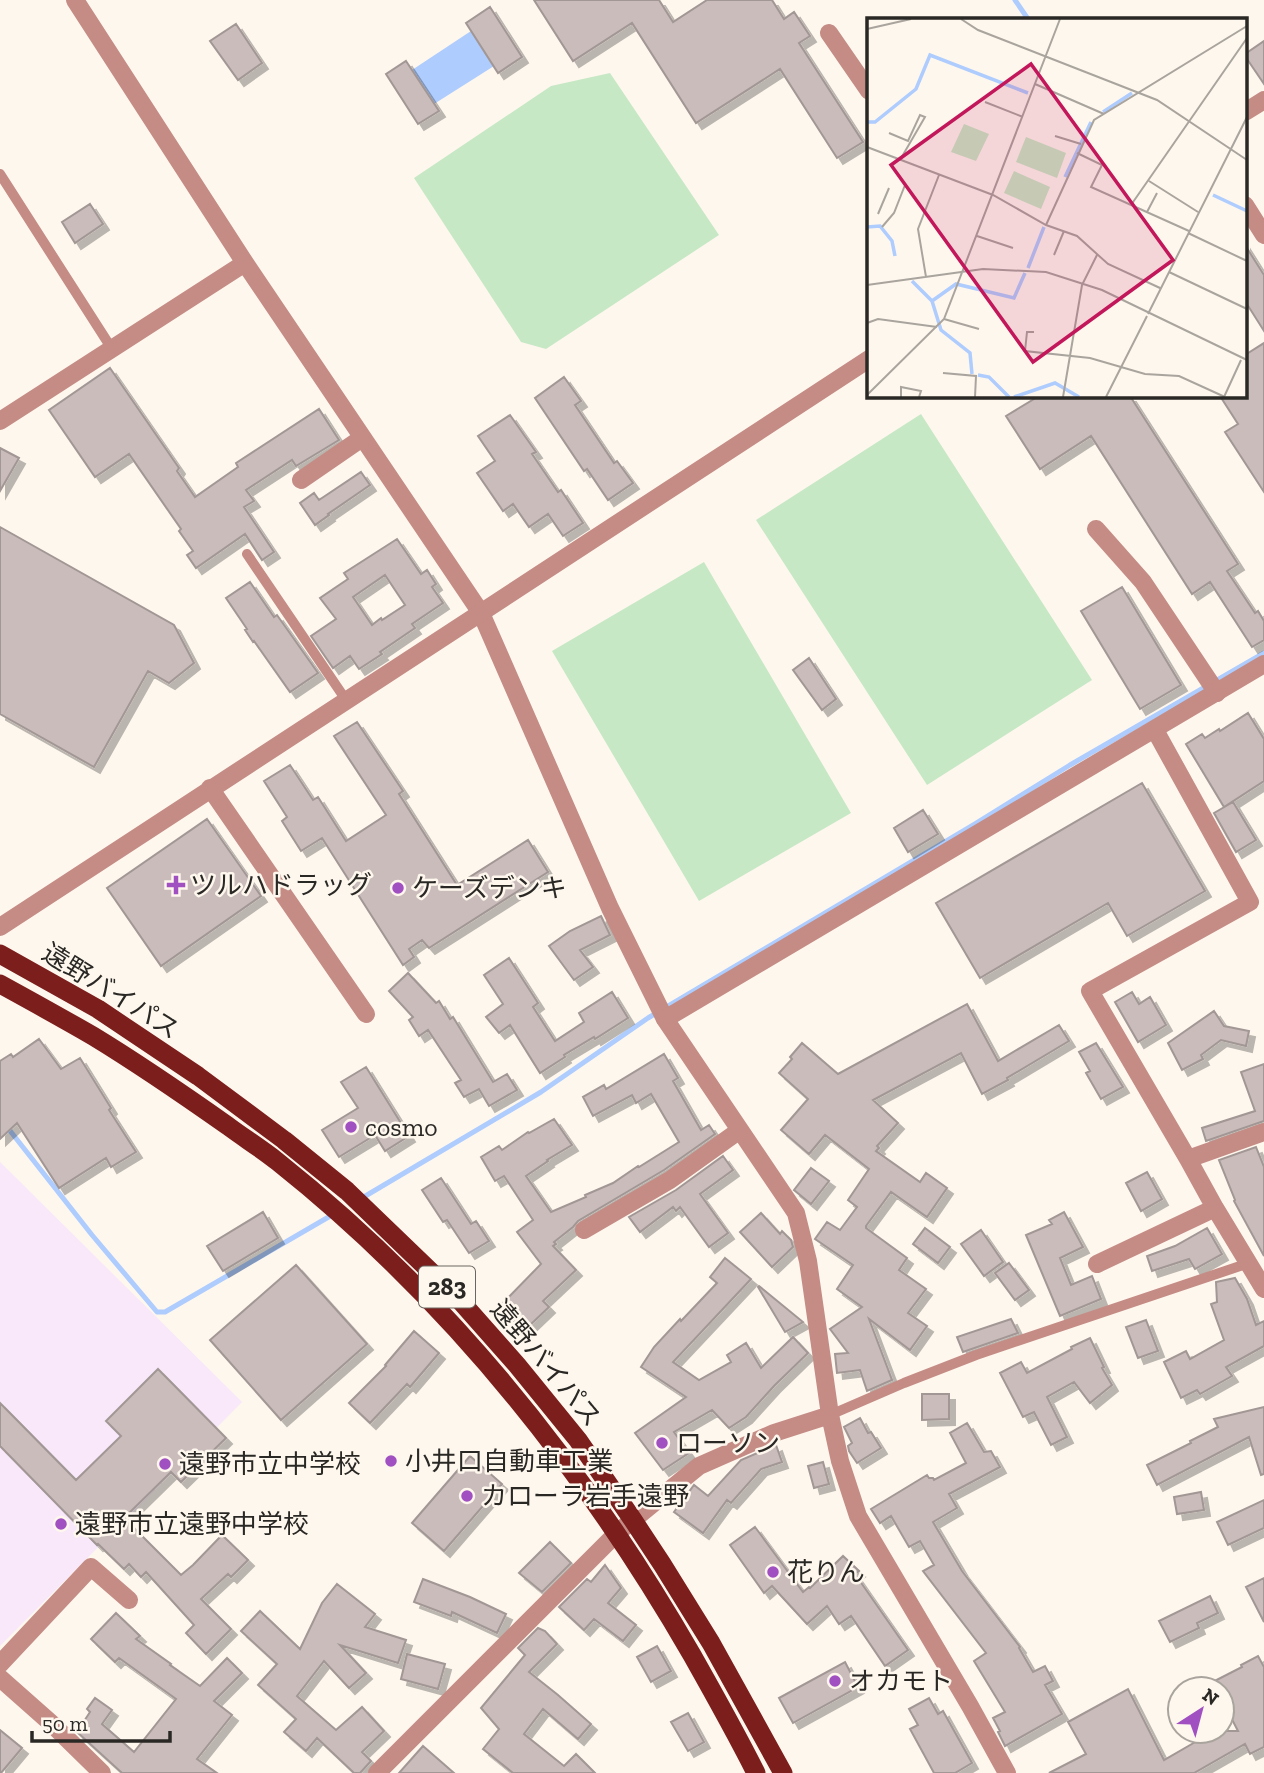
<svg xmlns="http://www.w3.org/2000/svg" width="1264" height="1773" font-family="'Zilla Slab','Noto Sans JP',serif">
<defs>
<filter id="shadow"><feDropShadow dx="6" dy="6" stdDeviation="0" flood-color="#0004"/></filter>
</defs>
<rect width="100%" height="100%" fill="#fef7ee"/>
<path fill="#f8e8fa" d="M0 1162 242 1402 0 1646Z"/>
<path fill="#c7e8c4" d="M610 73 719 235 546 349 521 342 414 178 551 86Z
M921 414 1092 680 927 785 756 520Z
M704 562 851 813 699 901 552 651Z"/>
<path fill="#aeccfd" d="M471 31 494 66 434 104 412 70Z"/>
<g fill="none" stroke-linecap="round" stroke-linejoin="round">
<path stroke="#aeccfd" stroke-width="5" d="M1015 0 1028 19
M0 1118 92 1235 157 1312H165L332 1215
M362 1198 541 1092 648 1018 975 824 1070 765 1264 653"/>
</g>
<path fill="#c9bcba" stroke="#a29795" stroke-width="2" fill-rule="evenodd" filter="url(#shadow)" d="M534 0H659L673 22 707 0H772L784 19 794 12 810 36 799 43 863 142 837 158 780 69 696 123 632 23 573 61Z
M490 7 522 57 498 73 466 23Z
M236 24 262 63 238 80 210 41Z
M1264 41V84L1245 56V54Z
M406 61 439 111 418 124 386 74Z
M90 204 103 224 75 243 62 222Z
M1245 245 1264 275V331L1245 301Z
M1264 343V492L1225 432 1238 424 1220 396H1245V355Z
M110 368 179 468 177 471 195 497 238 467 236 463 319 409 339 440 296 466 292 460 246 490 254 501 244 507 274 552 262 560 245 534 196 568 187 555 193 551 179 531 181 529 129 454 95 477 49 410Z
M564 377 581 401 575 405 614 463 617 461 633 483 608 500 587 469 584 471 535 398Z
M1039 396H1130L1238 564 1227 571 1255 613 1258 611 1264 621V640L1252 647 1210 582 1192 594 1091 436 1040 469 1006 416Z
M510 415 536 452 532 454 558 492 561 490 583 523 563 536 548 514 529 527 513 504 503 511 477 473 495 461 478 436Z
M0 448 19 458 0 491Z
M361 472 370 485 328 514 329 515 315 525 300 503 314 493 319 500Z
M0 527 174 625 194 663 169 683 148 671 94 767 0 714Z
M397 539 421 574 427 570 436 584 432 587 443 603 412 624 415 628 380 652 382 654 359 669 350 656 333 668 311 636 336 619 320 598 348 579 344 573ZM385 575 405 605 382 620 381 618 372 625 353 597Z
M250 582 274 617 277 615 318 673 290 692 254 641 253 642 245 630 247 629 226 598Z
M1122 587 1181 685 1140 709 1081 611Z
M809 658 836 699 822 710 793 670Z
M1248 713 1264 739V781L1224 807 1186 744 1202 734 1205 738 1219 729 1220 731Z
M357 722 403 791 399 794 457 885 528 840 548 872 429 948 422 940 409 949 414 957 403 965 322 838 301 851 282 821 287 817 264 781 290 765 313 800 318 797 346 841 386 815 334 736Z
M1142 783 1205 891 1127 936 1108 903 980 978 936 903Z
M1233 802 1256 840 1236 852 1214 813Z
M923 810 938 834 908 852 894 828Z
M207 819 261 896 161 966 107 888Z
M601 916 610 935 580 950 593 967 574 980 549 946 570 931Z
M509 958 538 1003 533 1007 555 1041 584 1022 579 1013 612 992 628 1018 595 1039 594 1037 564 1055 565 1057 540 1073 510 1025 499 1033 486 1017 503 1004 484 975Z
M408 973 436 1003 439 1001 450 1019 453 1017 493 1082 507 1074 517 1090 489 1106 479 1089 464 1097 455 1083 461 1080 428 1030 419 1036 409 1020 413 1017 389 991Z
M1132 992 1139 1004 1150 997 1166 1025 1138 1042 1115 1002Z
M967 1004 998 1061 1059 1025 1069 1041 1007 1078 1008 1080 982 1094 961 1053 873 1100 898 1123 877 1146 879 1148 876 1151 920 1182 926 1173 947 1188 927 1217 891 1192 866 1226V1228L907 1258 899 1270 926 1289 908 1313 927 1326 910 1350 869 1319 892 1380 867 1391 860 1370 837 1373 835 1354 848 1353 830 1329 862 1307 837 1289 853 1265 815 1239 827 1222 840 1230 857 1207 848 1200 869 1169 825 1135 809 1154 781 1130 808 1099 779 1073 792 1059 790 1057 802 1043 838 1074Z
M1214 1011 1224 1026 1249 1031 1246 1046 1221 1040 1201 1055 1203 1059 1182 1070 1168 1043Z
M39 1039 61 1069 80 1058 111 1108 109 1110 136 1152 111 1167 106 1158 59 1188 17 1123 0 1139V1061L11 1054 13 1057Z
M1096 1043 1123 1087 1101 1099 1086 1073 1090 1071 1079 1052Z
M664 1054 678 1078 673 1081 701 1130 709 1125 715 1134 664 1170 578 1221 573 1227 554 1242 556 1244 553 1246 576 1270 543 1301 549 1307 529 1326 516 1312 510 1318 499 1307 541 1264 517 1232 533 1220 504 1176 495 1181 481 1157 499 1146 502 1150 528 1132 529 1133 554 1119 572 1145 547 1160 548 1161 526 1176 551 1212 586 1197 585 1195 613 1183 638 1166 639 1167 679 1142 651 1094 636 1103 632 1095 593 1116 583 1097 604 1085 606 1089Z
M1264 1064V1121L1206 1141 1202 1128 1255 1111 1241 1072Z
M366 1067 409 1136 385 1151 375 1135 339 1157 322 1130 358 1108 341 1082Z
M1256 1147 1264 1167V1256L1234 1201 1235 1200 1219 1160Z
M723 1156 733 1170 700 1194 728 1233 709 1247 680 1207 676 1211 673 1207 640 1232 629 1217 676 1190Z
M811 1168 829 1181 811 1204 794 1190Z
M1147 1172 1162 1199 1141 1211 1126 1183Z
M441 1178 471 1224 476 1221 489 1241 469 1253 447 1220 443 1222 422 1190Z
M263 1212 278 1238 223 1271 207 1246Z
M1064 1212 1083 1247 1060 1258 1071 1285 1092 1276 1101 1299 1060 1316 1026 1235 1052 1224 1049 1220Z
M761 1213 780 1234 782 1231 791 1240 793 1247 772 1267 740 1232Z
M925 1228 950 1247 938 1263 913 1244Z
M1207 1228 1222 1254 1195 1269 1189 1259 1152 1271 1147 1256 1175 1246Z
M981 1230 1003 1262 984 1276 961 1244Z
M725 1258 751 1279 673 1362 699 1380 731 1362 727 1355 746 1343 761 1368 793 1337 808 1353 774 1386 746 1417 729 1428 712 1410 674 1432 689 1453 663 1470 635 1433 686 1397 641 1367 654 1347 680 1319 681 1321 717 1283 710 1277Z
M1009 1263 1029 1290 1015 1300 995 1273Z
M296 1265 367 1344 281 1420 210 1340Z
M1235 1278 1247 1299 1256 1325 1264 1321V1346L1226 1367 1232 1376 1200 1394 1197 1390 1181 1398 1164 1362 1186 1351 1190 1359 1224 1340 1211 1304 1217 1302 1216 1282Z
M759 1286 803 1322 785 1332 758 1287Z
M1011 1319 1018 1333 963 1352 957 1337Z
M1146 1320 1158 1351 1138 1358 1126 1327Z
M414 1331 439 1353 410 1387 407 1384 370 1423 349 1403 386 1366 385 1365Z
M1090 1338 1104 1367 1102 1368 1112 1385 1090 1403 1074 1382 1047 1397 1067 1437 1051 1445 1034 1412 1023 1417 1000 1373 1021 1362 1027 1373 1072 1349 1071 1347Z
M158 1369 226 1438 181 1482 171 1472 124 1518 181 1575 193 1565 222 1535 248 1560 231 1577 228 1574 201 1599 231 1629 206 1654 186 1633 194 1625 146 1572 141 1577 129 1564 124 1569 98 1544 97 1545 0 1446V1403L76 1480 121 1436 106 1421Z
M922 1394H949V1419L922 1420Z
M1264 1407V1474L1261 1475 1249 1437 1157 1485 1147 1465 1191 1443 1190 1441 1218 1427 1214 1419Z
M860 1418 868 1433 871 1432 881 1448 857 1463 849 1451 848 1446 852 1443 844 1427Z
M967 1423 984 1452 991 1451 1000 1467 949 1494 957 1508 933 1522 962 1571 1020 1647 1019 1648 1033 1672 1045 1666 1053 1681 1045 1685 1062 1714 1005 1746 998 1732 1000 1731 993 1718 1005 1712 974 1661 986 1653 923 1571 934 1565 920 1541 909 1547 891 1516 880 1523 871 1509 927 1475 929 1478H933L934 1480 966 1463 950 1433Z
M776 1445 782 1462 761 1469 731 1503 727 1500 703 1533 674 1512 694 1485 708 1496 741 1460Z
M470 1456 502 1484 444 1551 412 1523Z
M823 1462 829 1484 814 1488 808 1466Z
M1201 1492 1204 1510 1177 1514 1174 1497Z
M1264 1500V1528L1228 1545 1217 1522Z
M755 1527 803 1592 809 1587 810 1588 843 1556 859 1571 855 1574 908 1650 885 1666 851 1616 839 1624 827 1606 807 1624 772 1586 764 1593 730 1545Z
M550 1542 571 1563 542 1592 519 1573Z
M605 1565 621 1588 608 1603 636 1625 623 1641 594 1619 584 1630 559 1607 587 1579 591 1582Z
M1264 1578V1622L1246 1587Z
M423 1579 470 1597 506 1614 497 1633 452 1612 451 1616 414 1602Z
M337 1584 375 1614 365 1627 406 1640 398 1663 340 1645 366 1673 349 1688 324 1661 297 1696 336 1730 362 1707 384 1731 362 1752 371 1761 360 1773H354L317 1738 306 1751 284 1732 296 1719 258 1685 277 1664 241 1631 260 1611 300 1649 322 1603Z
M1210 1596 1218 1613 1197 1623 1199 1628 1170 1642 1159 1621Z
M116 1613 140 1636 136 1639 171 1664 170 1665 200 1686 227 1658 242 1673 214 1701 232 1715 197 1759 217 1773H122L77 1732 90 1712 87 1709 95 1698 112 1710 102 1724 134 1752 176 1699 119 1658 115 1662 91 1639Z
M538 1628 545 1631 557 1644 529 1672 558 1695 591 1724 578 1739 543 1709 524 1734 564 1766 576 1754 595 1773H513L483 1749 499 1729 481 1708 525 1655 518 1648Z
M657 1646 671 1671 651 1682 637 1657Z
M407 1654 445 1664 438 1689 401 1679Z
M1258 1656 1264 1667V1747L1250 1754 1245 1744 1194 1773H1049L1086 1754 1068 1722 1128 1689 1164 1760 1197 1741 1191 1731H1238L1222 1700V1689H1199L1242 1667 1241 1665Z
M845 1662 858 1687 793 1723 779 1698Z
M929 1698 938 1714 943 1711 972 1763 955 1773H934L910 1729 918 1725 909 1709Z
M688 1713 704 1742 688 1751 671 1722Z
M0 1730 22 1748 1 1773H0Z
M423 1746 454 1773H399Z"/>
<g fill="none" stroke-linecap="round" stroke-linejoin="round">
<path stroke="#c48c85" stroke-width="10" d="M0 174 112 349
M247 554 346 700
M830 1415 904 1383 976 1355 1249 1263"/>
<path stroke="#c48c85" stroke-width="18" d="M75 0 245 263 481 613 610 908 665 1019 796 1213 808 1261 830 1415 840 1461 858 1516 970 1706 1007 1773
M829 33 869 91
M1245 205 1264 235
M0 421 245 263
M301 480 362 438
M1096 529 1143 582 1217 693
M1155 730 1250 902 1090 991 1188 1159 1215 1208 1264 1289
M210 788 366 1014
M1188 1159 1264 1132
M584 1230 670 1180 740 1130
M1097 1264 1215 1208
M0 1664 91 1567 129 1600
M0 1678 52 1724 102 1773
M377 1773 617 1533 699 1466 774 1433 830 1415"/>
<path stroke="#c48c85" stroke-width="18" d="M1245 112 1264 100
M0 927 869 359
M665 1019 1264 664"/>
<path stroke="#7c1e1c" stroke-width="19" d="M0 954 98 1009 198 1076 284 1140 347 1191 456 1296 517 1365 578 1440 633 1520 662 1564 711 1643 783 1773
M0 984C31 1001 62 1018 93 1036 139 1064 184 1095 228 1126 244 1138 262 1149 278 1162 449 1298 583 1466 692 1655 714 1694 736 1733 756 1773"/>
</g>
<g fill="#a050c0" stroke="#fef7ee" stroke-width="2.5">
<path d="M172.5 874.5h7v7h7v7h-7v7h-7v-7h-7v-7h7z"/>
<circle cx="398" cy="888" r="7"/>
<circle cx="351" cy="1127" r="7"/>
<circle cx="662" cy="1443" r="7"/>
<circle cx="391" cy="1461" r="7"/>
<circle cx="165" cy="1464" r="7"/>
<circle cx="467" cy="1496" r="7"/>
<circle cx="61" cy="1524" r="7"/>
<circle cx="773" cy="1572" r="7"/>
<circle cx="835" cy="1681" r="7"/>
</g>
<g text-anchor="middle" stroke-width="5" stroke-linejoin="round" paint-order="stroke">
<rect fill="#fef7ee" stroke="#6a6661" stroke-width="2" x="419" y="1266.5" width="56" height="41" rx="5"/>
<g font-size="24" font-weight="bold" fill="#2a2824">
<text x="447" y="1295">283</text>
</g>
<g font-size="26" fill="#2a2824" stroke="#fef7ee" text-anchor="start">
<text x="190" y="894">ツルハドラッグ</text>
<text x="412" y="897">ケーズデンキ</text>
<text x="365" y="1136">cosmo</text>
<text x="676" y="1452">ローソン</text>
<text x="405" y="1470">小井口自動車工業</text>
<text x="179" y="1473">遠野市立中学校</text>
<text x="481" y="1505">カローラ岩手遠野</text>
<text x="75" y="1533">遠野市立遠野中学校</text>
<text x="787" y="1581">花りん</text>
<text x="849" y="1690">オカモト</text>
</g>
<g font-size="26" fill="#2a2824" stroke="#fef7ee">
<text transform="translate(111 991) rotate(32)" y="9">遠野バイパス</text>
<text transform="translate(546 1363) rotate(50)" y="9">遠野バイパス</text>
</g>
</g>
<g transform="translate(867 18)">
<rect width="380" height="380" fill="#fef7ee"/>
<path d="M97 106 122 116 109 143 84 134ZM159 119 199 135 190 160 149 144ZM147 153 183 169 174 191 137 175Z" fill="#c7e8c4"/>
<path fill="none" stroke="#aeccfd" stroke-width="3.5" d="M236 94 265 75M0 104H8L49 71 63 37 161 75M198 159 224 104M346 177 380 193M0 209 13 208 25 223 28 238M161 250 177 209M45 263 65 283 74 312 103 335 105 356M65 283 89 266 147 280 158 255M111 357 122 359 142 379M147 379 188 365 212 379"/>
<path fill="none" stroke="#a9a49d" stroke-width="2" d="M94 1 111 12 290 82 380 142M0 11 44 1M168 66 237 96M118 84 156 99M22 115 41 123 53 97 58 99 33 142M188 118 214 126M0 129 126 177 179 207 210 218 241 246 293 270M210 135 235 147 224 169 322 213M282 163 331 194M264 187 380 20M280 194 290 175M11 196 22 170M179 207 227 102 380 8M15 209 27 195 38 167M321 215 380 243M110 218 146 230M187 237 197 213M302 254 380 291M59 259 51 211 72 157M0 267 116 251 179 254 235 272 380 342M281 296 380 99M77 301 112 311M0 305 11 301 70 309M167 314H160L158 333 223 340 278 356 312 358 358 379M76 355 109 358 108 379M0 377 77 301 193 1M34 379V369L54 373 52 379M196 379 215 267 230 237M239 379 280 298M357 379 374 342"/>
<path fill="#c2185b" fill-opacity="0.15" stroke="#c2185b" stroke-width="3.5" d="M164 46 306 242 166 344 24 147Z"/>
<rect width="380" height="380" fill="none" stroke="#2a2824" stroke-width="3.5"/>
</g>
<g transform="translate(1201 1710) rotate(36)"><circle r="33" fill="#fef7ee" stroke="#a9a49d" stroke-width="2"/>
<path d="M0-5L12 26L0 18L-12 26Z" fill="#a050c0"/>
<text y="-10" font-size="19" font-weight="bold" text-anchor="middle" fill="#2a2824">N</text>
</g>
<path d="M32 1731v10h138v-10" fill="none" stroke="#2a2824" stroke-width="3.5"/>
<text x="42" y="1731" font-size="21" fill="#2a2824" stroke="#fef7ee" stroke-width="5" paint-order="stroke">50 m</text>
</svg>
